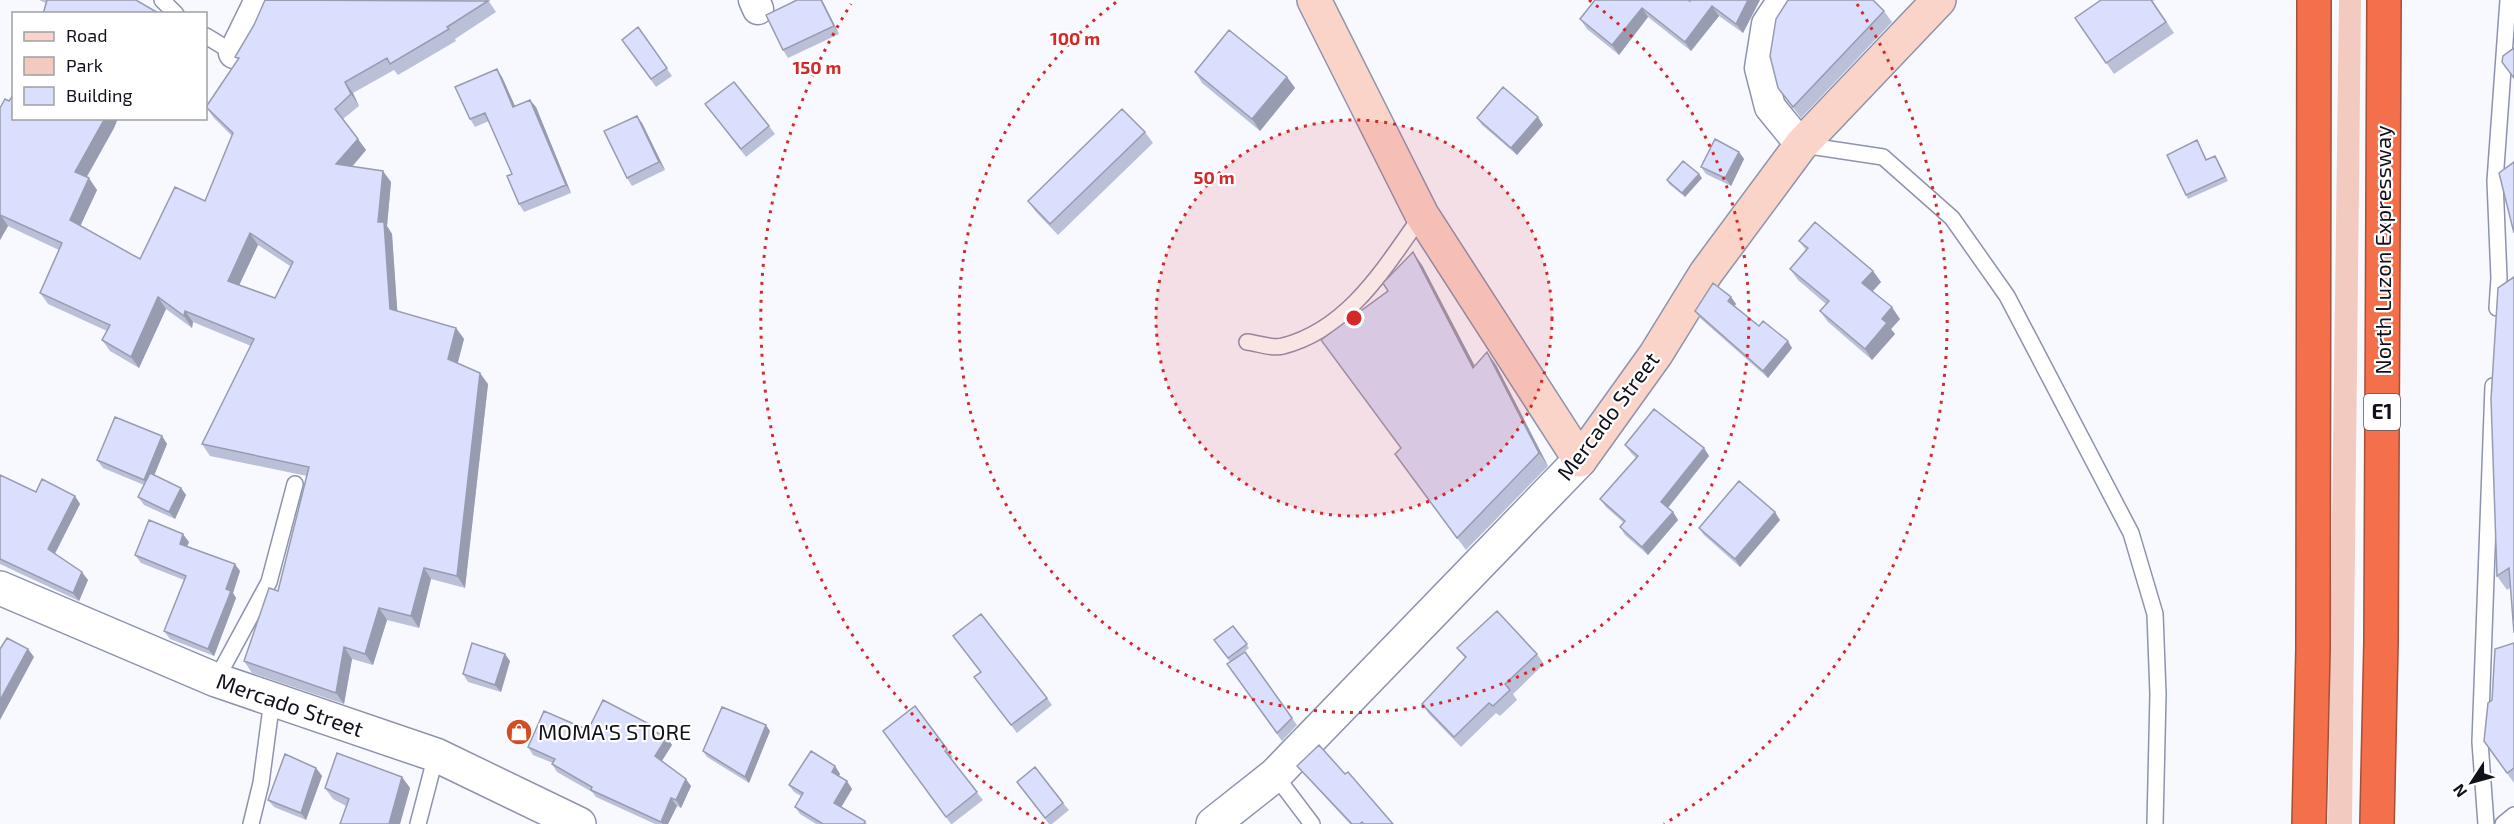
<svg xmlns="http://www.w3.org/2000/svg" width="2514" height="824" font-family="'Exo 2',sans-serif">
<rect width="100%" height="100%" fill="#f8f9ff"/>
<path fill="#f3cabf" d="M2339 0H2361L2352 824H2328Z"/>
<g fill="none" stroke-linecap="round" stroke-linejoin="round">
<defs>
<path id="service" d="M162 0 176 14
M206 36 234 53
M1803 145 1883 157 1952 218 2007 296 2131 533 2155 614 2158 694 2155 824
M2497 308 2499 278 2495 181 2508 0
M1247 342C1257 343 1273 349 1283 346 1349 329 1385 267 1422 215
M216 680 269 582 295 484
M1275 775 1312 824
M251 824 261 783 272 700
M418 824 436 755
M2486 824 2480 742 2493 386
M2503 824 2514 815"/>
<path id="minor" d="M754 0 758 9
M1783 0 1767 24 1760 68 1770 107 1801 145
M234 53 260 0"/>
<path id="tertiary" d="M0 588 216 680 436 755 579 824
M1213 824 1275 775 1580 460"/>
<path id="secondary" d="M1314 0 1422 215 1580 460 1656 354 1706 273 1801 145 1939 0"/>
<path id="motorway" d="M2309 824 2313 649 2314 0
M2377 824 2381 642 2384 0"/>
</defs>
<use href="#service" stroke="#8d93ae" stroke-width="18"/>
<use href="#minor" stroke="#8d93ae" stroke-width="33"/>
<use href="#tertiary" stroke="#8d93ae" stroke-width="36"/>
<use href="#secondary" stroke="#8d93ae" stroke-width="36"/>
<use href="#motorway" stroke="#a44f3a" stroke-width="36"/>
<use href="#service" stroke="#fff" stroke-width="15"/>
<use href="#minor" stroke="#fff" stroke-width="30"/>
<use href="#tertiary" stroke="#fff" stroke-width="33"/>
<use href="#secondary" stroke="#fbd4c9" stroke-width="33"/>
<use href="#motorway" stroke="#f3704a" stroke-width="33"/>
</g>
<path fill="#bbc0d9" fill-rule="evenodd" d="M39 0H136L46 3Z
M488 0 496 12 455 39 456 41 398 75 394 70 353 93 359 106 343 119 366 150 352 167 391 182 387 226 392 234 397 311 456 328 464 339 457 363 488 384 465 588 431 579 419 628 387 620 373 665 352 659 344 704 252 673 244 661 278 591 307 476 210 456 202 444 251 346 193 322 192 328 166 309 139 368 110 351 102 340 107 331 48 304 40 293 59 250 8 226 0 240V108L9 101 14 118H118L114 128 87 177 97 190 80 226 140 259 205 201 232 136 214 118 206 107 238 60 235 57ZM258 245 290 266 275 298 239 285Z
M797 0H822L839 34 788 58 783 50Z
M1595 0 1690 1 1760 0 1743 33 1719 16 1691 51 1648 17 1619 55 1587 29 1580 19Z
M2101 0H2155L2153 1 2174 33 2114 74 2075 18Z
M1884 11 1892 22 1801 118 1778 88Z
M638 27 672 76 656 87 622 40Z
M1195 72 1287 77 1295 88 1260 131 1202 83Z
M502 77 515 106 536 107 571 193 524 212 519 204 512 174 489 121 475 127 470 119Z
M705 104 769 126 775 134 746 157Z
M1477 118 1543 125 1517 155 1482 125Z
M642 123 665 170 632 186 627 178Z
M1145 132 1153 143 1058 235 1036 212 1028 201Z
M2197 140 2207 160H2218L2228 181 2188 199 2186 195Z
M1739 152 1744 159 1731 186 1706 174 1701 167Z
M1702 178 1685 197 1669 184 1667 180Z
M1799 241 1873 271 1881 282 1873 291 1900 319 1891 329 1895 334 1872 360 1828 322 1820 311 1826 304 1798 280 1790 269 1806 250Z
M1422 265 1475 366 1496 365 1548 466 1466 550 1395 454 1401 448 1321 340Z
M2514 277 2510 588 2507 590 2497 576Z
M1731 297 1736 304 1734 306 1759 326 1792 348 1768 378 1700 318 1695 311Z
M162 436 167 444 154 475 181 488 186 495 175 519 144 505 138 497 144 485 103 468 97 460Z
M1625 445 1704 448 1709 456 1668 508 1673 512 1678 520 1648 555 1625 535 1620 527 1624 523 1606 507 1600 499 1636 458 1631 453Z
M0 475 36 492 75 496 80 504 55 554 88 580 79 601 0 564Z
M1780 520 1740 567 1704 535 1699 528Z
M189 542 187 546 240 571 233 593 236 598 214 656 170 639 164 631 184 580 141 563 135 555Z
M1233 626 1249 648 1232 661 1245 652 1297 725 1282 741 1227 664 1230 662 1214 640Z
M953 636 1047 698 1052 705 1017 733 974 677 980 672Z
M2514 643V783L2484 741 2492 700Z
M1457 648 1537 654 1544 664 1513 694 1517 700 1500 716 1496 713 1461 747 1429 714 1422 704 1465 658Z
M510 661 501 692 468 682 463 674Z
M588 730 660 734 672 745 661 761 691 786 681 808 677 806 668 824H655L596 797 592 792 557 772 552 764 553 763 533 755 528 747Z
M770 731 749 783 707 757 703 751Z
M883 731 947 749 953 757 950 759 983 800 952 824H951Z
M835 766 840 774 839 776 852 789 841 807 865 821 867 824H816L800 814 795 807 801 796 794 792 789 785Z
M1297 766 1345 774 1393 824H1350L1303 773Z
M316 768 322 776 306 820 274 807 268 800Z
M402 777 410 788 400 824H340L346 806 333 799 325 788Z
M1017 782 1063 803 1069 810 1052 824H1049Z"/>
<path fill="#989cb0" d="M821 0H822L839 34 834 26Z
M1748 0H1760L1743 33 1736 24Z
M1712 6 1719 16 1691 51 1685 42Z
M1642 8 1648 17 1619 55 1612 45Z
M497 69 502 77 519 115 513 107Z
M1287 77 1295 88 1260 131 1252 119Z
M345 82 353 93 359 106 351 94Z
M530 100 536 107 571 193 566 185Z
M637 116 642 123 665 170 659 162Z
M1538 117 1543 125 1517 155 1511 148Z
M105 118H118L114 128 83 183 75 172Z
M358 139 366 150 344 176 336 164Z
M1739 152 1744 159 1731 186 1725 178Z
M383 171 391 182 387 226 392 234 398 320 390 309 378 222Z
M1699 174 1702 178 1685 197 1682 193Z
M89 178 97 190 78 231 70 220Z
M0 214 8 226 0 240Z
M250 233 258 245 236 292 228 281Z
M1413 252 1422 265 1482 380 1473 368Z
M1873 271 1881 282 1870 294 1862 283Z
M158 297 166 309 139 368 131 357Z
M1731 297 1736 304 1733 308 1728 301Z
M1892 307 1900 319 1891 329 1895 334 1872 360 1865 349 1882 319Z
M185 311 193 322 192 328 184 316Z
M456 328 464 339 456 370 448 359Z
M1788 341 1792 348 1768 378 1763 371Z
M1487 352 1496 365 1548 466 1539 453Z
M480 373 488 384 465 588 457 576Z
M162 436 167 444 149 488 144 480Z
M1704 448 1709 456 1666 510 1661 502Z
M181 488 186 495 175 519 169 512Z
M75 496 80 504 53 557 48 549Z
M1673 512 1678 520 1648 555 1642 547Z
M1775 512 1780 520 1740 567 1735 559Z
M183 534 189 542 185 551 180 544Z
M235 564 240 571 233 593 236 598 214 656 208 649 226 589Z
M424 568 431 579 419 628 411 616Z
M82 572 88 580 79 601 73 593Z
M379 608 387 620 373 665 365 654Z
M344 647 352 659 344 704 336 693Z
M28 649 34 657 0 720V700Z
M505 654 510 661 501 692 495 685Z
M766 725 770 731 749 783 745 777Z
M667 737 672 745 660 764 655 756Z
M835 766 840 774 837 779 832 772Z
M316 768 322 776 306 820 301 813Z
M402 777 410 788 400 824H389Z
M686 779 691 786 681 808 676 800Z
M847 781 852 789 839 811 834 803Z
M671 798 677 806 668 824H663L661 822Z"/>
<path fill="#d9dffc" stroke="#989cb0" stroke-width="1.5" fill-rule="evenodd" d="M47 0H136L160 14H43Z
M265 0 488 1 447 27 449 29 390 64 387 58 345 82 351 94 335 109 358 139 336 164 383 171 378 222H384L390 309 456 328 448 359 480 373 457 576 424 568 411 616 379 608 365 654 344 647 336 693 244 661 269 588 278 591 309 467 202 444 254 339 185 311 184 316 158 297 131 357 102 340 110 325 40 293 62 243 0 215V108L5 99 9 101 14 94V118H105L75 172 89 178 70 220 140 259 175 187 205 201 233 133 206 107 239 58 235 57 254 25ZM250 233 293 262 275 298 228 281Z
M797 0H821L834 26 783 50 766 15Z
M1595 0H1688L1690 1 1691 0H1748L1736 24 1712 6 1685 42 1642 8 1612 45 1580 19Z
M1788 0H1873L1884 11 1793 107 1778 88 1770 56 1776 19Z
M2101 0H2151L2166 22 2106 63 2075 18Z
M638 27 667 68 651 79 622 40Z
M1229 30 1287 77 1252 119 1195 72Z
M2514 48V78L2502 62 2503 56Z
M497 69 513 107 530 100 566 185 519 204 507 176 512 174 485 113 470 119 455 87Z
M734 82 769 126 741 149 705 104Z
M1503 87 1538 117 1511 148 1477 118Z
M1122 109 1145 132 1050 224 1028 201Z
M637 116 659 162 627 178 604 131Z
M1715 139 1739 152 1725 178 1701 167Z
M2197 140 2206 160 2215 156 2225 177 2186 195 2167 155Z
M1683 161 1699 174 1682 193 1667 180Z
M2514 162V233L2499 173Z
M1815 222 1873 271 1862 283 1892 307 1882 319 1887 323 1865 349 1820 311 1829 301 1790 269 1808 248 1799 241Z
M1413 252 1473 368 1487 352 1539 453 1457 538 1395 454 1401 448 1321 340 1388 291 1383 283Z
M2514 277V633L2509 568 2497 576 2491 399 2498 288Z
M1713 283 1731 297 1728 301 1759 326 1763 321 1788 341 1763 371 1695 311Z
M1654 409 1704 448 1661 502 1673 512 1642 547 1620 527 1625 521 1600 499 1638 456 1625 445Z
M115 417 162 436 144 480 97 460Z
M150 473 181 488 169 512 138 497Z
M0 475 36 492 42 479 75 496 48 549 82 572 73 593 0 559Z
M1739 481 1775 512 1735 559 1699 528Z
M149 520 183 534 180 544 235 564 226 589 231 591 208 649 164 631 186 576 135 555Z
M1497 611 1537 654 1505 684 1510 690 1493 706 1489 703 1454 737 1422 704 1466 657 1457 648Z
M981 614 1047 698 1011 725 974 677 981 672 953 636Z
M1233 626 1247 644 1228 658 1214 640Z
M7 638 28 649 0 700V649Z
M472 643 505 654 495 685 463 674Z
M2514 643V768L2507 773 2484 741 2488 703 2492 700 2495 649Z
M1245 652 1292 718 1277 733 1227 664Z
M603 700 655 727 653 731 667 737 655 756 686 779 676 800 671 798 661 822 591 790 592 787 552 764 555 759 528 747 544 711 588 730Z
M915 706 947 749 945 751 977 792 946 817 883 731Z
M722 707 766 725 745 777 703 751Z
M1319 745 1345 774 1348 772 1393 824H1364L1362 822 1360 824H1352L1297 766Z
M811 751 835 766 832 772 847 781 834 803 865 821 864 824H823L795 807 803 793 789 785Z
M337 753 402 777 389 824H340L349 799 325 788Z
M285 754 316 768 301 813 268 800Z
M1035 767 1063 803 1045 818 1017 782Z"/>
<circle cx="1354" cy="318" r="198" fill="#d62828" fill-opacity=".12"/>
<g fill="none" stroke="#d62828" stroke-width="3" stroke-dasharray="3 6">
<circle cx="1354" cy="318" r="198"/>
<path d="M1589 0A395 395 0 1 1 1119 0"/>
<path d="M1044 824A593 593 0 0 1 851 4M1857 4A593 593 0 0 1 1664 824"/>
</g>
<defs>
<symbol id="shop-disc" viewBox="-11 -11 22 22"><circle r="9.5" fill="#d44c21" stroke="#fff"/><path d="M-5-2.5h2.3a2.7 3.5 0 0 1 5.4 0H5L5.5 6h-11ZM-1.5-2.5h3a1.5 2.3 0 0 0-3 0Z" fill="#fff"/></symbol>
</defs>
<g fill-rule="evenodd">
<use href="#shop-disc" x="504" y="717" width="30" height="30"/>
</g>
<g text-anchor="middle" stroke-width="4.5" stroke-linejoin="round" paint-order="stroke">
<rect fill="#fff" stroke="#58585f" stroke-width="1.5" x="2364" y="394" width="36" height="36" rx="4.5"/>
<g font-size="21" font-weight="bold" fill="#10111b">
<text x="2382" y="419">E1</text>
</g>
<g font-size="22" fill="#10111b" stroke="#fff">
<text transform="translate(2383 250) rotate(-90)" y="8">North Luzon Expressway</text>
<text transform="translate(1608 416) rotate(-53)" y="8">Mercado Street</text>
<text transform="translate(290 705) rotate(19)" y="8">Mercado Street</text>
</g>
<g font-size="22" fill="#10111b" stroke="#fff" text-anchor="start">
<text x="538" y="740">MOMA'S STORE</text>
</g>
</g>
<circle cx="1354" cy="318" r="9" fill="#d62828" stroke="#fff" stroke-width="3"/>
<g font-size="18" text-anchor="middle" font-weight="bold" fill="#d62828" stroke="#fff" stroke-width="4.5" stroke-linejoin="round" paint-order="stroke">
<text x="1075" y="45">100 m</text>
<text x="817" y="74">150 m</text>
<text x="1214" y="184">50 m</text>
</g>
<rect x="12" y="12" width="195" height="108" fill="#ffffff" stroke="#9fa0a4" stroke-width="1.5"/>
<rect x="24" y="32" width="30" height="9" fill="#fbd4c9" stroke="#9fa0a4" stroke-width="1.5"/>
<text x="66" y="42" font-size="18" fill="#10111b">Road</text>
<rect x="24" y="57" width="30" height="18" fill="#f3cabf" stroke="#9fa0a4" stroke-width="1.5"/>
<text x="66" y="72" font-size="18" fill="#10111b">Park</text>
<rect x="24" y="87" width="30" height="18" fill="#d9dffc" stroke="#9fa0a4" stroke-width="1.5"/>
<text x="66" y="102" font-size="18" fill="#10111b">Building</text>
<g transform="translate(2472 782) rotate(234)" stroke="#ffffff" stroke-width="4.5" paint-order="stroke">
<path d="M0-4.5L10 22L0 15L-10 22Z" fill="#10111b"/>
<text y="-9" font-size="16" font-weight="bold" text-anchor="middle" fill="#10111b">N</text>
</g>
</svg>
